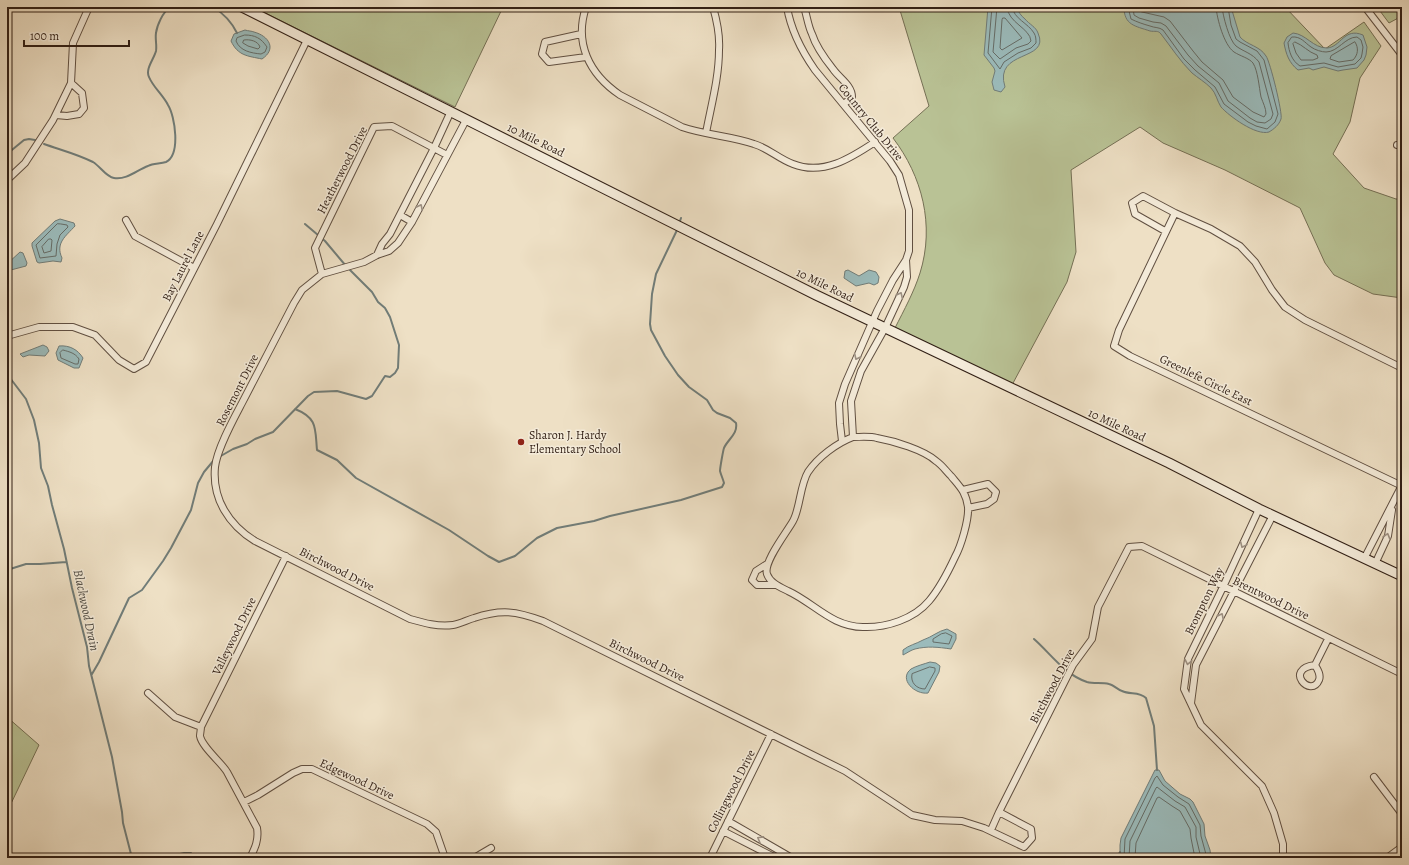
<svg xmlns="http://www.w3.org/2000/svg" width="1409" height="865" font-family="Alegreya,serif">
<rect width="100%" height="100%" fill="#eee0c5"/>
<filter id="stains"><feTurbulence type="fractalNoise" baseFrequency=".005" numOctaves="4"/><feColorMatrix values="0 0 0 0 .2 0 0 0 0 .09 0 0 0 0 .02 0 0 0 .5 -.17"/></filter>
<radialGradient id="worn" r=".72"><stop offset=".6" stop-color="#630" stop-opacity="0"/><stop offset="1" stop-color="#630" stop-opacity=".3"/></radialGradient>
<path fill="#b9c295" stroke="#757055" d="M253 7H503L455 107Z
M899 7H1285L1325 49 1364 22 1381 46 1360 78 1350 122 1333 154 1364 188 1396 199H1402V298L1373 294 1334 275 1325 263 1300 208 1225 170 1163 143 1140 127 1071 170 1076 252 1067 282 1012 385 895 328C904 310 914 292 920 273 935 225 922 176 893 138L929 106Z
M1377 7H1402V16L1389 23Z
M7 717 39 745 7 812Z"/>
<path fill="#9bbbbb" stroke="#717d79" d="M988 7H1016C1018 11 1021 16 1025 19 1029 24 1036 27 1038 33 1051 62 993 49 1005 87L1001 92 994 90 992 82 995 71 994 68 984 55Z
M1124 7H1231L1240 37C1247 45 1260 46 1266 56 1270 61 1283 114 1281 119 1279 125 1274 129 1269 132 1256 136 1229 116 1221 107 1217 101 1216 93 1211 88 1205 82 1198 78 1192 73 1180 61 1171 47 1161 34 1158 30 1155 32 1150 31 1135 26 1124 25 1124 7Z
M245 30C248 31 252 31 254 32 269 36 277 49 262 59 248 56 238 56 231 41L234 34Z
M1293 33C1306 34 1313 48 1327 48 1341 47 1344 27 1363 35L1367 47 1366 55 1364 60 1357 68 1343 70 1338 71 1324 67 1313 70 1309 68 1298 70C1289 63 1286 54 1284 43L1287 37Z
M60 219 74 223 75 226C66 236 55 243 62 258L61 262 53 261 39 263 37 262 32 246V243L55 221Z
M20 252 23 253 27 263 26 266 7 271V264Z
M848 270 859 276 869 270 876 272 879 277 878 283 874 285 869 283 856 286 844 278 845 271Z
M43 345 47 347 49 351 45 356 29 355 23 357 20 354Z
M59 346C70 345 78 350 83 358L79 368H74L58 360 56 353Z
M947 629 956 634V639L951 649C938 647 927 646 915 649 911 650 907 653 903 655V650C909 645 916 644 923 640 932 637 938 631 947 629Z
M930 662 936 663 940 666 939 672 928 693C915 695 898 679 911 669 916 666 924 664 930 662Z
M1155 770H1159L1165 781 1180 794 1190 799 1193 802 1204 824 1205 836 1210 850 1211 858H1120V845L1121 838Z"/>
<g fill="none" stroke-linecap="round" stroke-linejoin="round">
<path stroke="#666d68" stroke-width="1" d="M992 7 988 53 1000 69 1004 62 1018 53 1031 48 1036 43C1036 40 1036 36 1034 33 1028 23 1014 19 1012 7
M997 7 993 52 1000 59 1016 48 1028 44 1031 41C1030 28 1008 23 1007 7
M1128 7 1131 19C1137 22 1143 24 1150 26 1155 28 1159 27 1163 30L1184 59 1195 70 1215 87 1224 104 1248 122 1256 126 1267 129 1275 122 1278 114 1264 60 1257 51 1240 42 1236 39 1231 25 1228 7
M1133 7 1134 15 1139 18 1153 22 1161 23 1166 26 1188 55 1198 66 1219 83 1228 101 1250 118 1257 122 1265 123 1271 119 1273 114 1259 62C1252 53 1244 52 1236 46 1229 40 1223 16 1222 7
M1139 7V11L1142 12 1164 17 1170 21 1193 51 1202 62 1223 80 1233 97 1253 112 1264 117 1266 114C1266 108 1263 103 1261 97 1259 87 1258 71 1253 63 1249 58 1240 56 1234 52 1224 45 1217 19 1216 7
M1003 18H1005L1022 38 1002 50 1000 48 1002 20Z
M245 35C255 35 261 38 267 47L265 52 261 54C251 53 240 51 236 41L237 38Z
M1292 37C1301 36 1305 43 1311 47 1315 50 1322 52 1326 52 1338 52 1345 37 1357 37L1361 40 1363 47 1362 54 1361 58 1355 64 1338 67 1324 63 1300 66C1292 61 1289 52 1288 43Z
M244 40C250 39 258 41 260 47L258 49 248 46 243 43Z
M1295 42C1303 45 1308 52 1317 55L1318 58 1313 60H1301L1296 53 1293 44Z
M1355 42C1359 48 1358 55 1353 60L1339 62 1330 59 1331 56Z
M61 224 67 225 68 227 60 235 57 244 56 256 40 258 36 245 57 224Z
M49 239H51L52 240 51 251 44 253 42 247Z
M63 350C70 352 75 353 79 359L78 364H75L61 358 60 353Z
M946 633 952 636 949 644 933 642V639L941 634Z
M930 667 935 668V671L925 689C917 689 910 683 912 674Z
M1124 858 1125 839 1155 778 1157 776 1163 785 1178 797 1189 804 1200 825 1201 836 1207 858
M1129 858 1130 841 1156 788 1157 787 1175 801 1185 807 1196 827V837L1201 858
M1135 858 1136 843 1157 798 1159 797 1172 806 1180 811 1190 829 1191 838 1195 858"/>
<path stroke="#717d79" stroke-width="2" d="M213 7C223 13 232 23 237 33
M44 144C61 150 77 154 93 162 100 166 106 177 114 178 127 180 137 170 148 166 153 163 160 164 166 162 181 155 175 116 168 105 163 95 153 87 149 77 145 69 154 59 156 51 157 45 155 39 156 33 157 25 163 12 170 7
M7 154 24 140 29 139 35 140
M305 224 325 241 346 266
M679 224 681 218
M7 374 26 399 34 420 39 443 41 468 48 486 52 505 64 549 72 588 87 647 89 666 112 757 122 812 123 823 132 858
M295 409C318 418 315 429 317 450L337 460 356 478 449 530 488 556 499 562 515 556 537 538 557 528 594 521 610 516 681 500 722 487 724 483C723 479 721 475 720 471 720 468 723 451 724 448 728 439 738 434 736 423L730 418 717 413 713 410 707 400 689 387 678 375 665 356 651 330 650 324 652 294 656 274 678 228
M219 457 233 449 247 444 255 439 273 432 308 396 314 392 337 391 366 399 372 396 385 376 390 377 395 373 398 368 399 345 390 317 385 308 378 302 372 292 349 269
M7 570 26 564H40L66 562
M1034 639C1051 654 1065 675 1087 682 1094 684 1102 682 1109 684 1114 685 1118 690 1122 691 1130 695 1139 691 1146 698L1154 726 1157 770
M92 674 99 662 129 598 142 590 163 561 171 548 191 510 198 483 204 472 214 460
M164 858 184 853H191
M1117 858 1120 852"/>
<defs>
<path id="street" d="M586 7C574 43 589 74 620 95L682 127C705 135 731 136 754 144 768 148 779 159 793 164 823 176 851 158 875 142
M787 7C791 31 801 50 815 70L890 161 899 175 909 210V251L906 260 907 277 904 287 885 328 861 371 851 401 853 437
M804 7C807 16 808 26 812 34 816 47 825 59 833 69 839 78 852 85 852 97L844 104
M1365 7 1402 55
M581 34 545 42 542 54 549 62 586 57
M56 115 67 116 79 114 84 108 82 93 71 83
M466 120 412 222 398 243 389 251 377 255 364 262 322 274 302 290 294 303C277 336 259 370 242 403 233 420 217 449 215 467 212 499 229 525 255 541L410 619C424 623 438 627 453 625 460 624 467 620 474 618 501 609 516 611 543 621L845 771 912 815 935 820 962 821 984 828 1024 847 1032 838 1031 829 999 812 1073 665 1092 639 1098 607 1129 547 1142 546 1402 674
M706 133C711 106 719 78 719 50 720 36 717 21 713 7
M1397 145 1402 146
M7 180 25 163 53 120 71 83 73 43 89 7
M400 215 412 222
M126 220 135 236 194 268
M1165 231 1135 214 1132 203 1143 196 1175 213
M377 255 382 244 390 234 434 148 451 111
M322 274 315 248 374 127 392 126 447 155
M7 336 39 327H73L95 335 119 360 134 369 146 362 217 224 307 40
M1402 368 1305 320 1285 307 1272 290 1255 262 1240 246 1211 229 1175 213 1119 330 1114 346 1130 356 1402 486
M853 437C861 437 870 436 877 438 894 441 924 450 936 461 942 465 946 471 951 476 960 487 966 492 968 507 969 520 961 546 955 557 948 572 940 588 929 601 914 619 886 628 863 627 832 627 814 603 788 591 780 587 770 583 767 574 763 562 787 532 793 521 800 509 800 485 808 472 818 457 837 443 853 437Z
M842 441 840 424 839 403 845 384 877 311 893 280 906 260
M963 490 988 484 996 492 994 499 987 504 968 508
M1259 509 1223 587 1188 659 1184 689 1201 725 1262 786 1274 813 1283 844V858
M1364 559 1402 485
M767 564 756 571 752 580 757 585H776
M1375 564 1388 536 1392 510
M1315 665C1318 670 1321 675 1319 680 1311 699 1283 669 1315 665Z
M1315 665 1328 639
M148 693 175 717 201 727
M1191 703 1196 665 1273 515
M1374 777 1402 814
M244 802 258 795 293 773 302 769H312L427 824 436 832 445 858
M728 821 792 858
M991 830 999 812
M723 831 776 858
M250 858C255 848 259 840 257 828L227 772C221 762 202 747 200 736 200 734 201 729 201 727L286 556
M474 858 491 848
M710 858 771 734
M1387 858 1402 847"/>
<path id="secondary" d="M242 7 816 295 1169 463 1259 509 1402 576"/>
</defs>
<use href="#street" stroke="#604f41" stroke-width="8"/>
<use href="#secondary" stroke="#311f15" stroke-width="11"/>
<use href="#street" stroke="#f4ebd9" stroke-width="6"/>
<use href="#secondary" stroke="#f4ebd9" stroke-width="9"/>
</g>
<defs><path id="oneway-chevron" d="M-2-3.5L2.5 0L-2 3.5" fill="none" stroke-width="1.6" stroke-linecap="round" stroke-linejoin="round"/></defs>
<g stroke="#9c8f81">
<use href="#oneway-chevron" transform="translate(420 207) rotate(-63)"/>
<use href="#oneway-chevron" transform="translate(900 295) rotate(-65)"/>
<use href="#oneway-chevron" transform="translate(857 357) rotate(115)"/>
<use href="#oneway-chevron" transform="translate(1387 536) rotate(-74)"/>
<use href="#oneway-chevron" transform="translate(1243 545) rotate(114)"/>
<use href="#oneway-chevron" transform="translate(1221 616) rotate(-63)"/>
<use href="#oneway-chevron" transform="translate(1188 662) rotate(102)"/>
<use href="#oneway-chevron" transform="translate(760 839) rotate(-151)"/>
</g>
<circle fill="#8f2418" stroke="#f4ebd9" stroke-width="1.5" cx="521" cy="442" r="4"/>
<g text-anchor="middle" stroke-width="3" stroke-linejoin="round" paint-order="stroke">
<g font-size="12" fill="#311f15" stroke="#f4ebd9">
<text transform="translate(871 122) rotate(51)" y="4">Country Club Drive</text>
<text transform="translate(536 140) rotate(26)" y="4">10 Mile Road</text>
<text transform="translate(342 170) rotate(-63)" y="4">Heatherwood Drive</text>
<text transform="translate(183 266) rotate(-63)" y="4">Bay Laurel Lane</text>
<text transform="translate(825 285) rotate(26)" y="4">10 Mile Road</text>
<text transform="translate(1206 380) rotate(26)" y="4">Greenlefe Circle East</text>
<text transform="translate(237 390) rotate(-63)" y="4">Rosemont Drive</text>
<text transform="translate(1117 425) rotate(25)" y="4">10 Mile Road</text>
<text transform="translate(337 569) rotate(27)" y="4">Birchwood Drive</text>
<text transform="translate(1271 598) rotate(26)" y="4">Brentwood Drive</text>
<text transform="translate(1204 601) rotate(-64)" y="4">Brompton Way</text>
<text transform="translate(234 636) rotate(-64)" y="4">Valleywood Drive</text>
<text transform="translate(647 660) rotate(26)" y="4">Birchwood Drive</text>
<text transform="translate(1052 686) rotate(-62)" y="4">Birchwood Drive</text>
<text transform="translate(357 779) rotate(25)" y="4">Edgewood Drive</text>
<text transform="translate(731 791) rotate(-63)" y="4">Collingwood Drive</text>
</g>
<g font-size="12" fill="#311f15" stroke="#f4ebd9" text-anchor="start">
<text x="529" y="439">Sharon J. Hardy<tspan x="529" dy="14">Elementary School</tspan></text>
</g>
<g font-size="13" font-style="italic" fill="#514e47" stroke="#f4ebd9">
<text transform="translate(87 610) rotate(78)" y="5">Blackwood Drain</text>
</g>
</g>
<rect width="1409" height="865" fill="none" stroke="#eee0c5" stroke-width="24"/>
<rect x="8" y="8" width="1393" height="849" fill="none" stroke="#311f15" stroke-width="2"/>
<rect x="12" y="12" width="1385" height="841" fill="none" stroke="#311f15"/>
<path d="M24 40v6h105v-6" fill="none" stroke="#311f15" stroke-width="2"/>
<text x="30" y="40" font-size="12" fill="#311f15" stroke="#f4ebd9" stroke-width="3" paint-order="stroke">100 m</text>
<rect width="100%" height="100%" filter="url(#stains)"/>
<rect width="100%" height="100%" fill="url(#worn)"/>
</svg>
